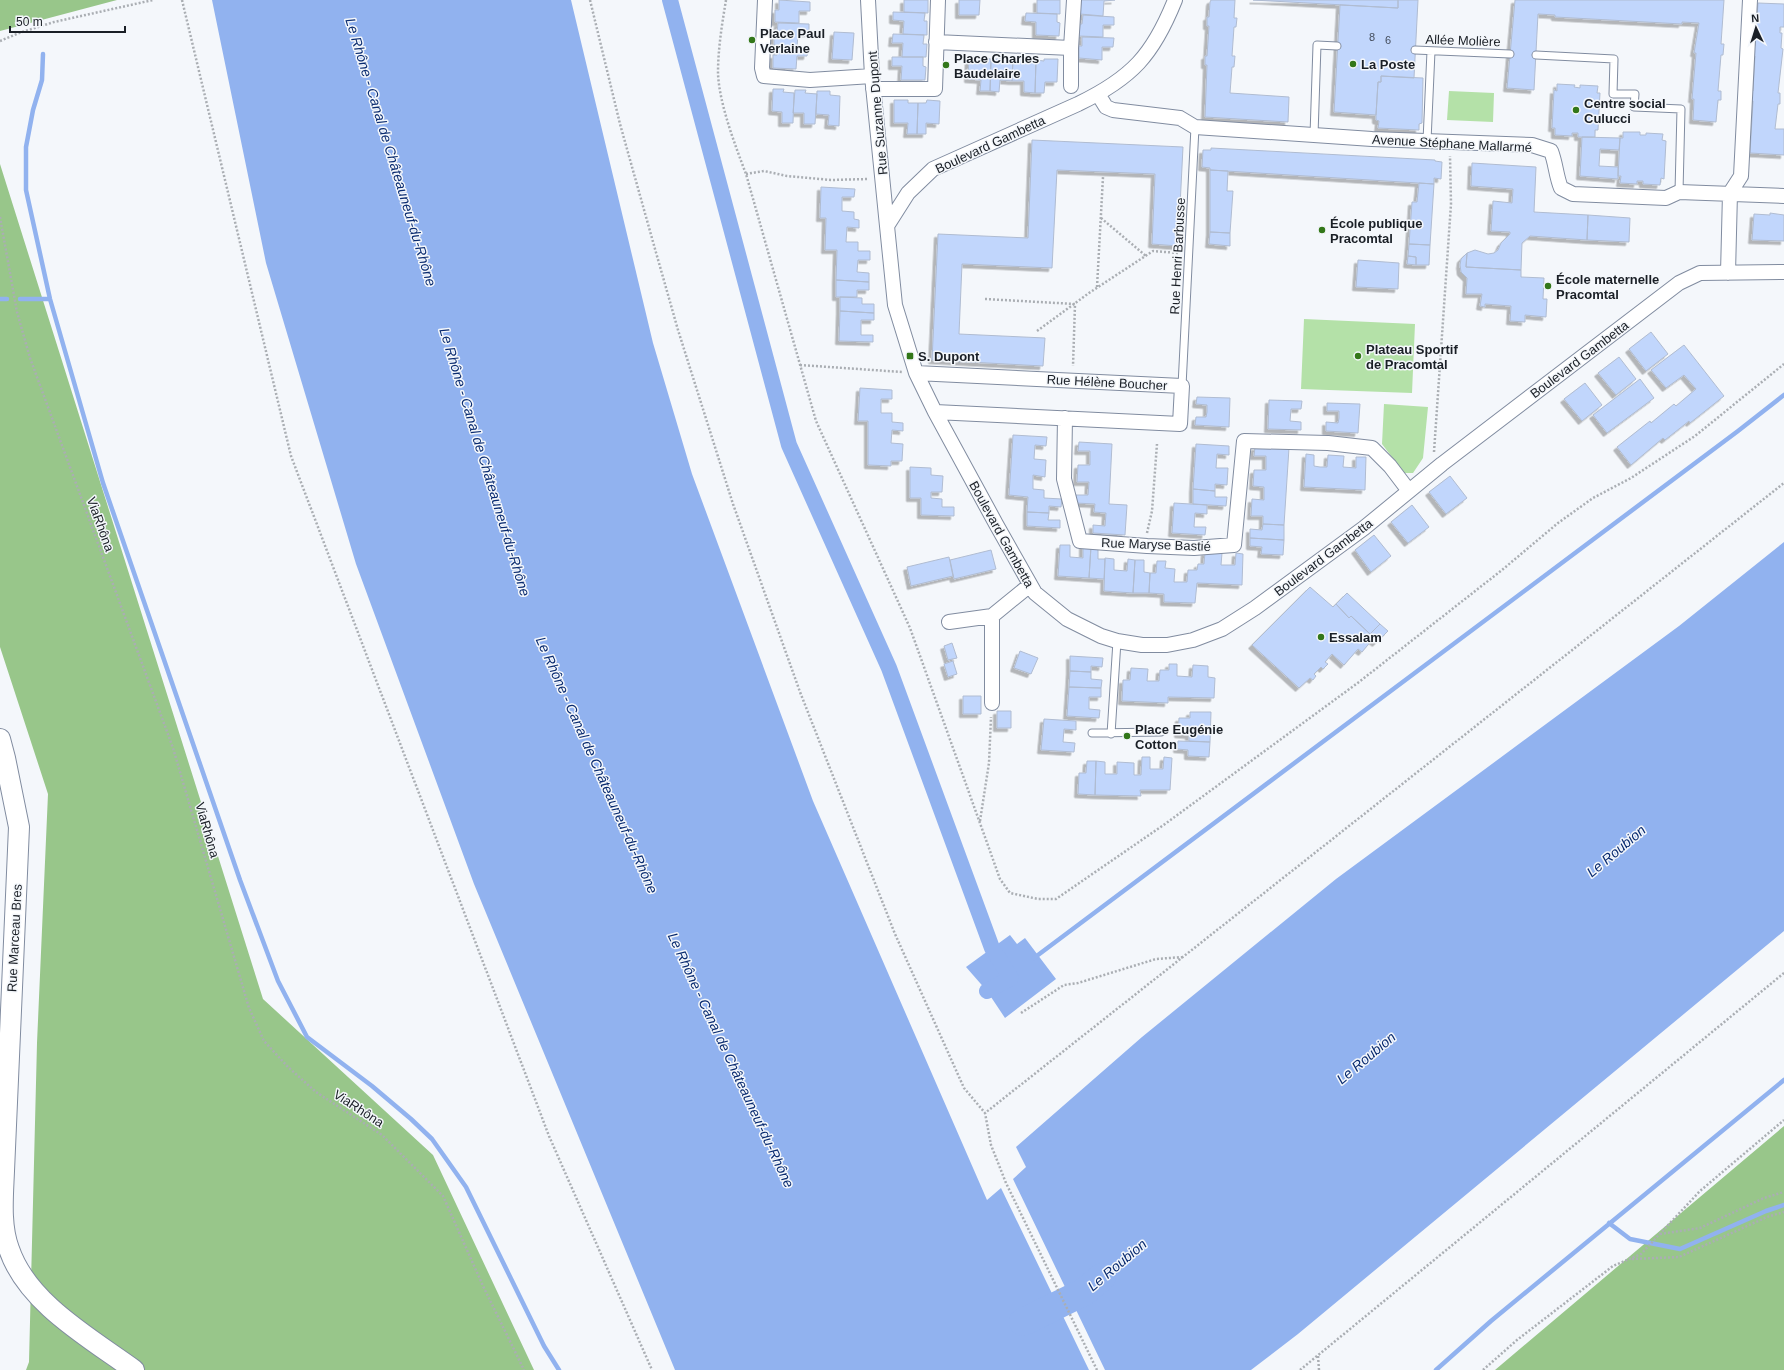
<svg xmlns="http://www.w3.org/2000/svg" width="1784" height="1370" font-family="Helvetica,sans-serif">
<defs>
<filter id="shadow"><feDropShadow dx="-3.5" dy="3.5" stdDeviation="0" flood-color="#0004"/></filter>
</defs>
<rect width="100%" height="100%" fill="#f4f7fb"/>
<path fill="#b4e1a8" d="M1449 91 1494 93 1493 122 1447 120Z
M1304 319 1415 324 1412 393 1301 389Z
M1384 404 1428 407 1423 458 1413 473H1404L1382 444Z"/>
<path fill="#98c68a" d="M0 0H117L0 31Z
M0 164 263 999 433 1155 534 1370H26L29 1362 37 1043 48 794 0 647Z
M1784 1126V1370H1495Z"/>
<path fill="#91b2ef" d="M212 0H571L653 343 692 474 813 801 987 1200 1001 1188 1089 1370H675L474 884 356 564 266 263Z
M1784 542V931L1298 1334 1251 1370H1105L1013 1179 1026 1167 1016 1147 1142 1037 1336 879 1679 626Z
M1010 935 1017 944 1025 938 1056 979 1005 1018 987 991 966 967Z"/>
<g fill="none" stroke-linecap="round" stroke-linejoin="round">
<path stroke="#91b2ef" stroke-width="4.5" d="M43 54 42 80 33 110 26 147V190L50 299 103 483 240 880 278 981 307 1037 372 1086 411 1119 432 1139 466 1187 544 1346 559 1370
M0 299H7
M20 299H50
M1034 958 1738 431 1784 395
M1609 1223 1630 1239 1680 1249 1766 1211 1784 1205
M1436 1370 1491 1321 1784 1080"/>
<path stroke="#91b2ef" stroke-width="16" d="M670 0 789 445 889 668 992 948 1011 978 987 991"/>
<path stroke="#91b2ef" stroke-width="28" d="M1023 1322 1084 1292 1102 1277"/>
</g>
<path fill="#c1d6fc" stroke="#b0bcd1" filter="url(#shadow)" d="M779 0 810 2V11H799V23L775 22V10H779Z
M904 0H928V13L904 12Z
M959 0H980L979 15H959Z
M1037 0H1060V14L1037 13Z
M1081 0H1115L1104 1 1103 16 1080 14Z
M1211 0H1235L1234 18H1237L1236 27H1234L1232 56H1235L1234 67H1232L1230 93 1289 97 1288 122 1205 117 1207 65H1205V56H1207L1209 26H1207V17H1209L1210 2Z
M1253 0H1398V8Z
M1398 0H1418L1414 78 1381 76V82H1378L1376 115 1334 112 1340 5 1398 8Z
M1515 0H1724L1721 44H1724L1723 55H1721L1718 91H1721V100H1718L1716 122 1693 120 1694 99H1692L1696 53H1694L1699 23 1682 22V24L1555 17V15L1538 14 1534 90 1507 88Z
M1758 3 1784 4V27H1780V33H1782L1781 48 1783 49 1778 93H1780V104H1778L1775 129H1784V155L1750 153 1753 101H1751V91H1753L1755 56H1753V46H1755Z
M893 12 925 13 924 21H927V35L903 34 904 21 893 20Z
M1026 13 1057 14V22L1060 23 1059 36 1036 35V22L1025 21Z
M1083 15 1114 17V25H1103V37L1079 36 1080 24H1082Z
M778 23 809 24V33H798L797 47 774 45V32L777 33Z
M834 32 854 33 852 60 832 59Z
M893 34 924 35 923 44H927L926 57H902L903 43H892Z
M1082 37 1114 38 1113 47H1102V60L1079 58V46H1082Z
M777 46 808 47 807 56H797L796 69 773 68V55H777Z
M969 56 991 59 990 91H980L981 80 968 79Z
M892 57H923V66L926 67 925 80H901L902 66H892Z
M1000 57 1013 58 1012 81 1000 80 999 92 990 91 991 59H1000Z
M1013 58 1036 60 1035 93 1024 92V81H1012Z
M1044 59H1058L1057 82H1045L1044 93H1035L1036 60 1044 61Z
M1381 76 1423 78 1422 123 1419 124V130L1378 128 1379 121 1376 120V115L1378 82H1381Z
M1557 84 1575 85 1574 87 1580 88V85L1598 86 1597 93H1600L1598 130H1595V137H1578V133H1572V136L1555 135V128H1552L1554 90 1557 91Z
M773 89H784L783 92 794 93 793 123H782V112L772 111Z
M795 90H806L805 93 817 94 815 124H804V113H793Z
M817 91H830V95L840 96 839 126 828 125 829 115 816 114Z
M894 100H908V103H918L917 134H907L908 123H894Z
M927 100 940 101 939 124 926 123V134H917L918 103H926Z
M1623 132H1640V135H1646V133L1663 134 1662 140 1666 141 1664 179 1661 178 1660 185 1643 184V181H1637V184L1620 183 1621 176H1618L1620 138H1623Z
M1582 137 1620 138 1619 150 1600 149 1599 166 1618 167V179L1580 176Z
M1032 140 1183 147 1178 246 1152 244 1155 174 1057 170 1052 268 962 264 959 334 1045 338 1043 366 932 360 938 234 1028 238Z
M1211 148 1435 160V161L1442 162 1441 179 1434 178V184L1210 170V168L1202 167 1203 150H1211Z
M1472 163 1536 167 1534 212 1588 215 1587 240 1530 236 1522 243 1521 270 1466 267 1467 253 1475 250 1488 254 1494 253 1498 250 1501 243 1510 234V232L1491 231 1493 201 1512 203 1513 189 1471 186Z
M1210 170 1228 171 1227 191H1233L1230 233 1210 232Z
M1419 183 1434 184 1430 245 1409 244 1412 202H1417Z
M821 187 855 189 854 197H842V211L854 212V219L859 220V228L847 227 846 242H858V251H870V260H858L857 272 869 273V282L836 280 837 250H825L826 218H820Z
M1770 213 1784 215V241L1752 240 1754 214 1770 215Z
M1588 215 1630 218 1629 242 1587 240Z
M1210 232 1230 233V246L1209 244Z
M1409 244 1430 245 1429 265H1416V257L1408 256Z
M1467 253 1466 267 1521 270V277L1544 278 1543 299H1547L1546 317 1525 315V322L1510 321 1511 306 1485 304V307L1480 306 1482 294H1466L1467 278 1461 272 1460 265 1461 259Z
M1408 256 1416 257V265L1407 264Z
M1358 260 1399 263 1398 289 1356 287Z
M836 280 869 282V290H857V297H836Z
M840 297 862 298V304H874V313L840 311Z
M840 311 874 313V320H861V335H873V342L839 341Z
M1651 332 1668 354 1646 371 1629 349Z
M1684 345 1724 396 1690 423 1689 421 1665 440 1663 438 1631 465 1617 447 1650 421 1651 423 1674 404 1676 406 1696 389 1684 375 1666 388 1651 370Z
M1619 357 1636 379 1616 395 1598 373Z
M1640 379 1654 398 1607 433 1593 415Z
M1585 383 1602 405 1582 421 1564 399Z
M860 388 892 390V399H881V413H892V422L903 423V431L892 430 891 443 903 444 902 461H891V466L868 465V421H858Z
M1197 397 1230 398 1229 427 1195 425 1196 417H1206L1207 412V405L1196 404Z
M1269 400 1302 401 1301 409H1291L1290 421 1301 422V430L1268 429Z
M1327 403 1360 404 1358 433 1326 431V422L1338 423 1339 418V411H1327Z
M1013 435 1047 437 1046 446 1035 445 1034 459 1046 460 1045 477 1033 475V489L1044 490V498L1062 499 1061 507 1049 506V513L1027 512 1028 497 1009 495Z
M1079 442 1112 444 1109 504 1127 505 1125 535 1093 533V525L1105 526 1106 513 1094 512 1095 504 1075 503 1076 495H1088L1089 482H1077L1078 465H1090V451H1078Z
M1196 444 1229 446V455L1217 454 1216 468H1228L1227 485 1215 484V491L1193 489Z
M1255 447 1289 448 1284 525 1263 524V516H1251L1252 499 1264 500V487L1253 486 1254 470H1266V456H1254Z
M1306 454 1314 455V466L1320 467H1327L1328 455 1344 456 1343 467 1356 468V457H1366L1365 490 1304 487Z
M910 467 931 468V475L943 476 942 492H931V498L942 499V507H954V516L921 515V498H910Z
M1450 476 1467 498 1446 514 1429 492Z
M1193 489 1215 491V497H1227L1226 506 1193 504Z
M1174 503 1207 505V514L1195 513 1194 527H1206L1205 535 1172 533Z
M1412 505 1429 527 1408 543 1391 522Z
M1027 512 1049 513 1048 520H1060V528L1027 526Z
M1263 524 1284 525V540L1250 538V529L1262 530Z
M1374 535 1391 556 1371 572 1355 550Z
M1250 538 1284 540 1283 555 1261 554 1262 547 1250 546Z
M1060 545H1070V557L1083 558V545L1091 546 1089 578 1058 576Z
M1091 546H1098V559H1105L1104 579 1089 578Z
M991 550 996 569 954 579 950 560Z
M1205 552 1222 553 1221 565H1235L1236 553 1243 554 1242 585 1197 583 1195 603 1164 602V594L1149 593 1150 573H1156L1157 561H1166L1165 568 1175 569 1174 582H1187L1188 570H1197L1198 564H1204Z
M949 557 953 576 911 586 907 567Z
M1105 558 1114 559V570L1127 571 1128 559 1135 560 1133 593 1104 591Z
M1135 560H1144V572L1150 573 1149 593H1133Z
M1310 587 1333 607 1336 604 1349 618 1351 616 1370 634 1380 624 1388 631 1376 643 1372 640 1362 652 1358 649 1344 665 1332 654 1325 662 1328 664 1323 669 1321 667 1314 674 1316 676 1313 680 1310 678 1299 688 1252 645Z
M1347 593 1380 624 1370 634 1351 616 1349 618 1336 604Z
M952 643 957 658 948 660 944 646Z
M1020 651 1038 658 1031 674 1014 668Z
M1070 656 1103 658 1102 667 1091 666V672L1070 671Z
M953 661 957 674 948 677 944 664Z
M1169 664H1177V676L1192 677 1193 665 1208 666V677L1215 678 1214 698 1168 697V703L1122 701 1123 680H1130L1131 668 1148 669 1147 681H1159L1160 670H1169Z
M1070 671 1091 672V679L1102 680 1101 688 1069 687Z
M1069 687 1101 688V697H1089V709L1100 710 1099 718 1067 716Z
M963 696H981V714H963Z
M997 711H1011V728H997Z
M1190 712H1211L1210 742 1189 741V735L1178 734 1179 718H1190Z
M1044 719 1076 721V730L1064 729 1063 742 1075 743 1074 752 1041 750Z
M1178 741 1210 742 1209 757 1188 756V750L1177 749Z
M1142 757H1150V769H1163L1164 757 1172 758 1170 790H1140L1141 796 1095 795 1096 761 1105 762V774H1117V762L1134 763V775H1141Z
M1087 761H1096L1095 795 1078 794 1079 773H1086Z"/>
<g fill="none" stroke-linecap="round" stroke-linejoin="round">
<defs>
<path id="lane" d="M1415 50 1510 54
M1536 55 1614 59 1613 94H1635L1634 107 1681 109 1679 192
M1314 135 1317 45 1337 46
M1427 141 1431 51
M1182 386 1195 127
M1092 733 1161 732
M1111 734 1117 641"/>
<path id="street" d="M765 0 762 68 764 76 810 80 872 76
M868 0 872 76 887 226
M1175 0C1153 55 1132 78 1078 104L933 169 908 193 887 226 895 305 916 373 935 412 996 524 1035 593 1067 619 1101 636 1117 641 1142 645H1167L1193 640 1222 629 1255 608 1364 528 1442 464 1679 283 1700 273 1784 272
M936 42 1071 48 1074 0
M1071 86V48
M873 89H935L938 0
M1098 94 1106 107 1113 110 1180 118 1195 127 1372 139 1532 145 1551 151C1556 164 1556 176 1561 188L1573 194 1666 198 1679 192 1784 196
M1728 273 1730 193 1741 176 1750 0
M916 373 1182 386 1180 424 935 412
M1065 418 1064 479 1080 541 1147 546 1194 548 1234 545 1244 441 1328 443 1372 448 1390 466 1409 491
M949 622 992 616 1030 585
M992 703V616"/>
<path id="secondary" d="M0 739 5 758 19 827 4 1171C3 1196 0 1225 9 1249 27 1303 90 1338 134 1370"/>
</defs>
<use href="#lane" stroke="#818ca0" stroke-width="9"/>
<use href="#street" stroke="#818ca0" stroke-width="16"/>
<use href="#secondary" stroke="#818ca0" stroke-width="22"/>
<path stroke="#aaaeb3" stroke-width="2.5" stroke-dasharray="2 2" stroke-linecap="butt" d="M182 0 291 456 549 1136 652 1370
M590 0 620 124 655 249 678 330 733 504 800 692 895 934 964 1088 985 1113
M726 0C722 24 718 49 718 73 719 103 735 145 746 174L816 421 910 628 1000 879 1010 893 1038 899H1056L1165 824 1359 682 1502 570 1558 523 1593 498 1631 478 1695 436 1784 364
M0 41 19 33 54 22 153 0
M746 174 764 171 787 176 831 180 868 179
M0 217 17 312 30 358 173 748 249 1008 264 1041 288 1067 316 1092 382 1135 443 1196 483 1286 524 1370
M1101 218 1146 256
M1097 287 1103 177
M985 299 1075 304 1073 366
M1037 331 1089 293 1153 251 1178 253
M800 365 902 372
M1434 452 1451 204 1450 156
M1147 533 1152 511 1157 444
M980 821 989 763 991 717
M1021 1013 1064 985 1078 983 1156 959 1183 957
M1660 1234 1700 1228 1764 1198 1784 1192
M1632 1259 1679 1257 1767 1217 1784 1212
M1318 1356 1319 1370
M1097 1370 1006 1183 991 1145 985 1113 1784 483
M1300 1370 1784 973
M1483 1370 1517 1340 1613 1266 1641 1254 1700 1191 1784 1120"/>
<use href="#lane" stroke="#fff" stroke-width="7"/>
<use href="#street" stroke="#fff" stroke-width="14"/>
<use href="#secondary" stroke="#fff" stroke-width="20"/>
</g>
<g fill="#337719" stroke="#f4f7fb" stroke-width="1.5">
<circle cx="752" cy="40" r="4"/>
<circle cx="1353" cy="64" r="4"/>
<circle cx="946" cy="65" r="4"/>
<circle cx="1576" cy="110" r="4"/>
<circle cx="1322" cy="230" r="4"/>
<circle cx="1548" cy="286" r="4"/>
<rect x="906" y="352" width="8" height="8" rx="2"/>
<circle cx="1358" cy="356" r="4"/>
<circle cx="1321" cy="637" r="4"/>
<circle cx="1127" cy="736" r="4"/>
</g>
<g text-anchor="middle" stroke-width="3" stroke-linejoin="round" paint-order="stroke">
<g font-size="11" fill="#444d5c">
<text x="1372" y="41">8</text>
<text x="1388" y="44">6</text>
</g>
<g font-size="13" font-weight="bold" fill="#1a1f26" stroke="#f4f7fb" text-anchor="start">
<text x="760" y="38">Place Paul<tspan x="760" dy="15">Verlaine</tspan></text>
<text x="954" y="63">Place Charles<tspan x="954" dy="15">Baudelaire</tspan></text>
<text x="1361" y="69">La Poste</text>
<text x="1584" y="108">Centre social<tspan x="1584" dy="15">Culucci</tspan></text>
<text x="1330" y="228">École publique<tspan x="1330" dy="15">Pracomtal</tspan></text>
<text x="1556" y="284">École maternelle<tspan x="1556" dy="15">Pracomtal</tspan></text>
<text x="1366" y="354">Plateau Sportif<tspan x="1366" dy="15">de Pracomtal</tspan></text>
<text x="918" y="361">S. Dupont</text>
<text x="1329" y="642">Essalam</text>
<text x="1135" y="734">Place Eugénie<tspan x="1135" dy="15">Cotton</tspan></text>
</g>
<g font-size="13" fill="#1a1f26" stroke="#f4f7fb">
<text transform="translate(1463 40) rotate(2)" y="5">Allée Molière</text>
<text transform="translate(877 113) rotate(-95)" y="5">Rue Suzanne Dupont</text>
<text transform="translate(1452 143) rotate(3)" y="5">Avenue Stéphane Mallarmé</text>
<text transform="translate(990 144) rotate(-25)" y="5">Boulevard Gambetta</text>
<text transform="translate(1177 256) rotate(-87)" y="5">Rue Henri Barbusse</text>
<text transform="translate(1579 359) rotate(-37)" y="5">Boulevard Gambetta</text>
<text transform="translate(1107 382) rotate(3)" y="5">Rue Hélène Boucher</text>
<text transform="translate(101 524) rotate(70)" y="5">ViaRhôna</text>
<text transform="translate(1002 534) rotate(61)" y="5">Boulevard Gambetta</text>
<text transform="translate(1156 544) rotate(2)" y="5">Rue Maryse Bastié</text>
<text transform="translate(1323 557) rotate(-37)" y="5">Boulevard Gambetta</text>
<text transform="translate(208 830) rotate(74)" y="5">ViaRhôna</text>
<text transform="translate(14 938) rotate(-87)" y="5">Rue Marceau Bres</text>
<text transform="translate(359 1108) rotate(33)" y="5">ViaRhôna</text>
</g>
<g font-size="14" font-style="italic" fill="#092b70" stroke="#f4f7fb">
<text transform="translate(391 152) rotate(73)" y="5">Le Rhône - Canal de Châteauneuf-du-Rhône</text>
<text transform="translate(485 462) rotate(73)" y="5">Le Rhône - Canal de Châteauneuf-du-Rhône</text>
<text transform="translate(597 765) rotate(66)" y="5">Le Rhône - Canal de Châteauneuf-du-Rhône</text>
<text transform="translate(1616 851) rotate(-40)" y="5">Le Roubion</text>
<text transform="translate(1366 1058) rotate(-40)" y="5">Le Roubion</text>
<text transform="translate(731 1060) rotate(65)" y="5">Le Rhône - Canal de Châteauneuf-du-Rhône</text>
<text transform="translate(1117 1265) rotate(-40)" y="5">Le Roubion</text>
</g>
</g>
<g transform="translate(1756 28) rotate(356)" stroke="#f4f7fb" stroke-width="3" paint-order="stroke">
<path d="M0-3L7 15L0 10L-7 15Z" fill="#1a1f26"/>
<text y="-6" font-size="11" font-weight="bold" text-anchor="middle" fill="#1a1f26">N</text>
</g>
<path d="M10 26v6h115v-6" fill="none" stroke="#1a1f26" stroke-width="2"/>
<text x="16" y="26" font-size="12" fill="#1a1f26" stroke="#f4f7fb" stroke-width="3" paint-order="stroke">50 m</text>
</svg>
